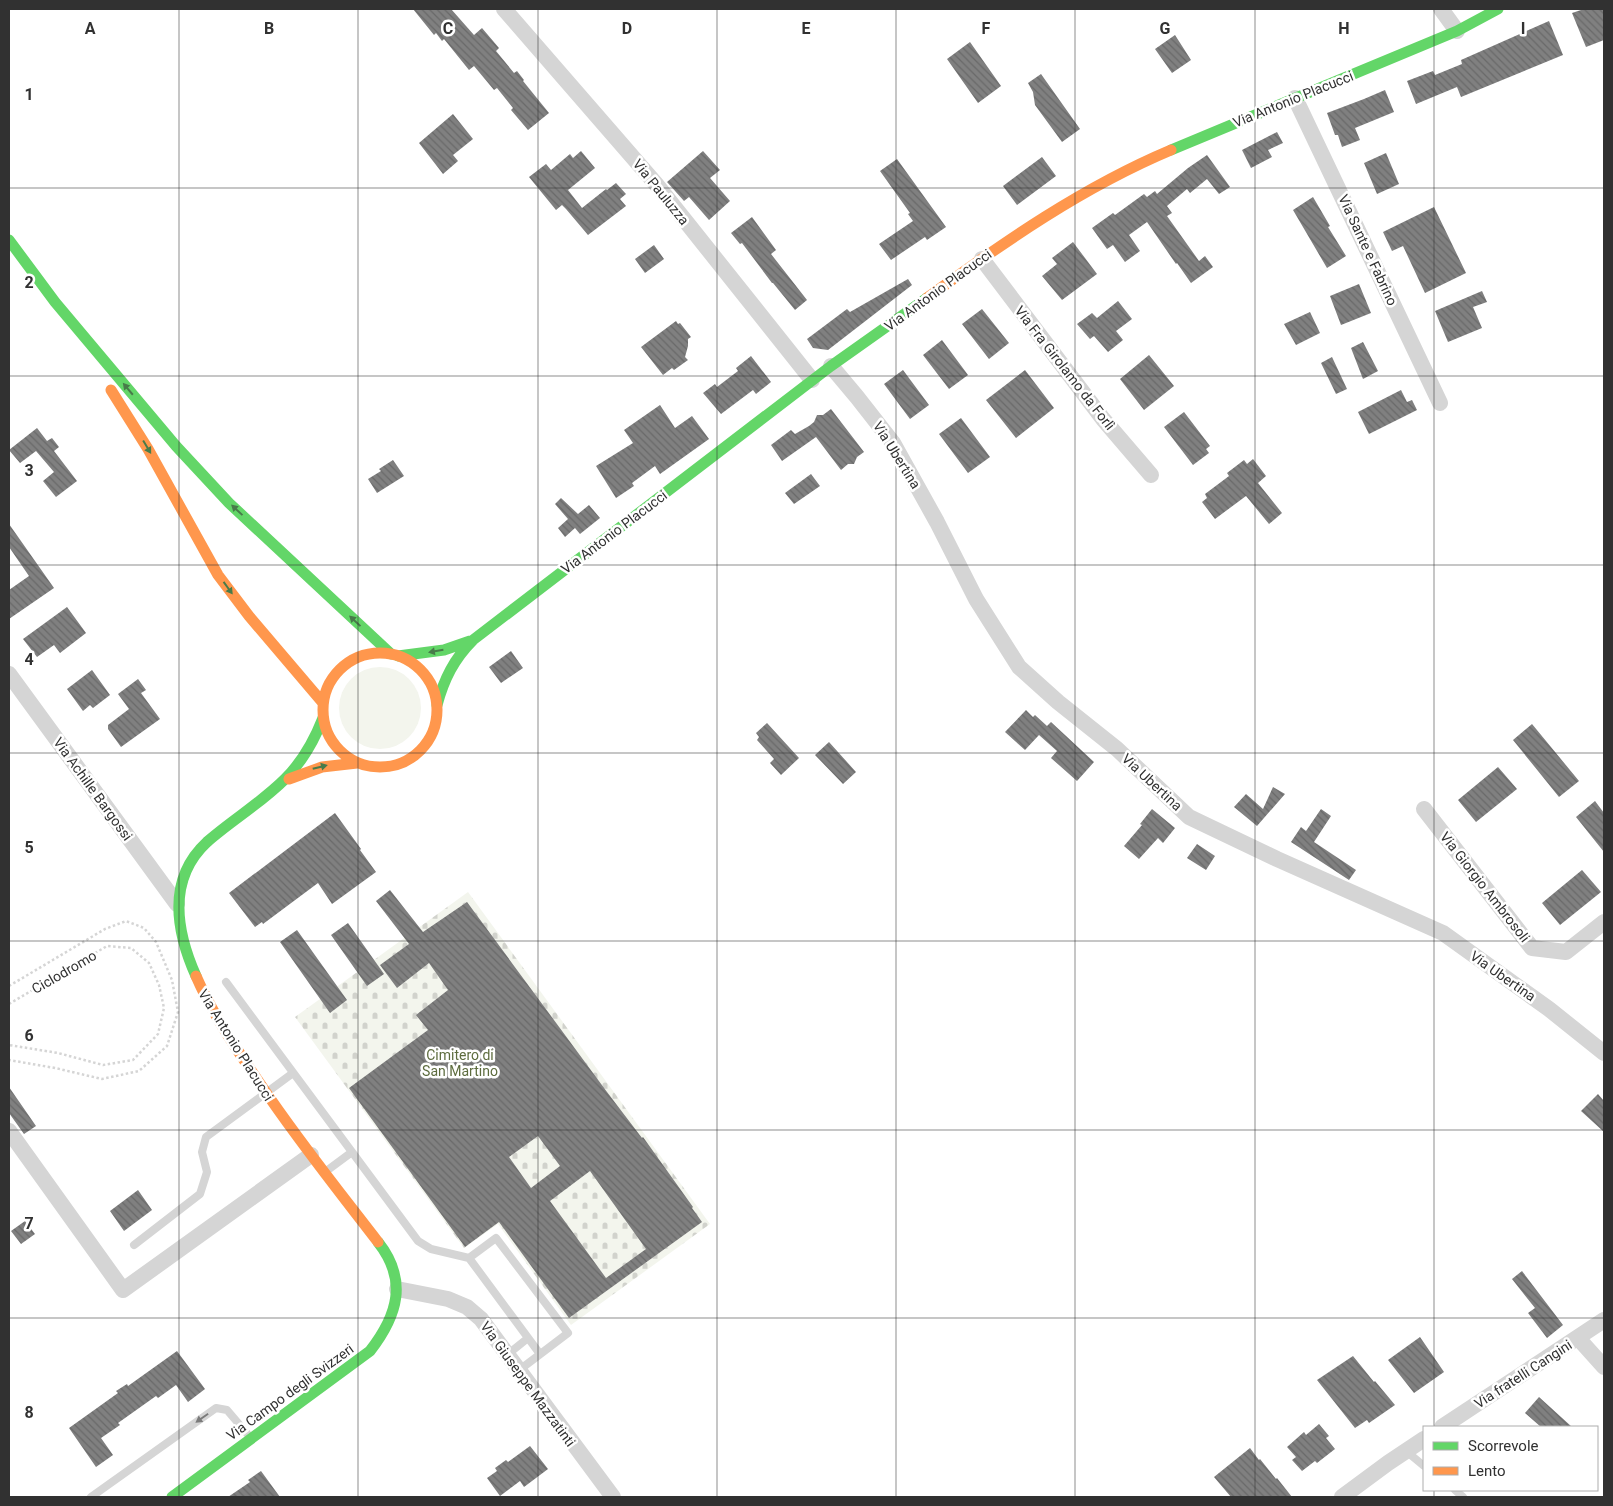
<svg xmlns="http://www.w3.org/2000/svg" width="1613" height="1506" font-family="Roboto,sans-serif">
<defs>
<pattern id="cemetery-stones" width="16" height="16" patternUnits="userSpaceOnUse" patternTransform="scale(1.25)"><rect width="16" height="16" fill="#f3f5ed"/><path d="M2 7V4a2 2 0 0 1 4 0v3zM10 15v-3a2 2 0 0 1 4 0v3z" fill="#d1d2cc"/></pattern>
<pattern id="building-back-hatch" width="6" height="6" patternUnits="userSpaceOnUse" patternTransform="scale(1.25)"><rect width="6" height="6" fill="#808080"/><path d="M-1 5l2 2M0 0l6 6M5-1l2 2" fill="none" stroke="#696969"/></pattern>
</defs>
<rect width="100%" height="100%" fill="#fff"/>
<path fill="#f3f5ed" d="M339 708a41 41 0 1 1 82 0a41 41 0 1 1-82 0Z"/>
<path fill="url(#cemetery-stones)" d="M468 892 710 1224 571 1325 498 1224 464 1248 295 1017Z"/>
<path fill="url(#building-back-hatch)" fill-rule="evenodd" d="M413 9H451L474 35 482 28 499 48 496 51 514 73 517 71 524 80 523 81 549 113 528 130 511 110 513 108 497 88 494 90 474 66 469 70 444 39 442 41 436 33 434 35Z
M1584 9H1604V40L1586 47 1572 13Z
M1549 21 1563 55 1461 97 1457 87 1416 104 1407 81 1433 71 1435 75 1462 64 1461 60Z
M1175 35 1191 60 1172 73 1155 49Z
M970 42 1001 86 978 103 947 59Z
M1041 74 1080 129 1062 142 1035 105 1033 92 1028 83Z
M1385 90 1394 112 1355 128 1360 140 1342 147 1338 135H1335L1327 113 1364 99Z
M453 114 473 139 453 155 458 161 443 174 419 143Z
M1277 132 1283 143 1268 150 1272 157 1251 168 1242 150Z
M581 151 595 168 568 190 582 208 606 189 607 190 616 183 626 194 620 199 626 206 588 235 566 209 562 205 556 210 529 177 546 164 551 170 570 154 573 158Z
M703 151 720 170 710 178 730 201 709 220 689 197 684 201 667 182Z
M1386 153 1399 184 1377 194 1364 163Z
M1207 155 1230 187 1219 194 1207 179 1190 193 1187 189 1167 206 1172 213 1167 216 1199 261 1205 256 1213 267 1191 283 1177 263 1176 264 1147 222 1129 235 1140 251 1125 262 1113 245 1107 249 1092 228 1113 213 1115 215 1144 194 1147 197 1155 191 1157 194 1188 168Z
M1042 157 1056 176 1017 205 1003 186Z
M897 159 946 227 927 240 925 237 891 260 879 244 913 221 908 214 910 213 880 171Z
M1313 197 1330 226 1328 227 1346 256 1327 268 1293 210Z
M1434 207 1466 273 1425 293 1403 246 1392 251 1383 232Z
M752 217 776 250 771 254 807 300 795 310 773 283H772L742 243 740 244 731 233Z
M1073 242 1097 274 1062 300 1042 276 1057 264 1052 258Z
M654 245 664 259 645 273 635 259Z
M908 279 912 285 828 350 813 348 807 339 847 309 850 312Z
M1359 284 1371 313 1341 325 1330 296Z
M1482 291 1487 302 1473 307 1482 328 1448 342 1435 311Z
M1118 301 1132 319 1116 331 1123 340 1108 352 1094 336 1090 339 1077 324 1092 313 1097 318Z
M982 309 1009 343 989 359 962 324Z
M1310 312 1320 333 1296 345 1284 324Z
M676 321 678 324 680 323 691 337 688 339V346L685 357 688 360 674 370 672 368 663 375 641 347Z
M942 340 968 375 949 389 923 355Z
M1363 342 1378 371 1363 379 1351 348Z
M1149 355 1174 386 1144 410 1120 379Z
M751 356 771 382 756 394 753 390 721 414 703 393 715 384 717 387 738 371 736 368Z
M1332 357 1347 389 1336 394 1321 363Z
M903 370 929 405 910 419 884 384Z
M1025 370 1054 408 1016 438 986 400Z
M1401 390 1407 402 1412 400 1417 410 1369 434 1358 412Z
M660 405 675 428 692 416 709 439 660 474 655 466 632 483 634 486 616 498 596 466 633 443 624 430Z
M831 409 864 452 857 457 854 464H848L841 470 816 437 782 461 771 445 791 430 795 434 809 426 814 422 817 415H823Z
M1184 412 1210 446 1206 449 1209 453 1193 465 1164 427Z
M961 418 990 457 968 473 939 434Z
M37 428 47 441 52 438 59 447 54 451 77 481 56 497 43 481 54 472 36 451 20 463 9 450Z
M1253 459 1266 476 1258 483 1282 513 1269 524 1246 496 1215 519 1202 502 1207 498 1205 494 1229 476 1227 473 1244 460 1247 464Z
M393 460 404 476 377 493 368 479 381 471 379 469Z
M811 474 820 486 794 504 785 493Z
M561 498 578 514 589 505 600 518 580 534 575 528 565 537 558 528 568 519 555 504Z
M9 524 54 588 9 619V590L29 576 9 547Z
M67 607 86 633 60 653 54 645 37 657 23 639Z
M511 651 523 668 501 683 489 667Z
M92 670 110 695 93 708 90 705 83 711 67 689Z
M138 679 146 690 141 693 160 719 121 747 108 729V725L129 709 118 694Z
M1026 710 1033 717 1035 715 1047 726 1051 722 1094 762 1077 781 1051 758 1057 751 1039 735 1025 750 1005 732Z
M767 723 799 758 781 775 770 763 774 759 757 740 759 737 756 733Z
M1532 724 1579 781 1559 797 1513 740Z
M829 742 856 772 843 784 815 755Z
M1498 767 1517 789 1476 822 1458 800Z
M1273 787 1285 794 1257 826 1234 807 1246 794 1263 809Z
M1595 801 1604 813V852L1576 817Z
M1152 809 1175 828 1163 843 1158 838 1139 859 1124 846 1142 825 1140 824Z
M1321 809 1331 816 1314 842 1356 870 1349 880 1291 842 1301 827 1306 831Z
M335 813 361 849 360 850 376 872 332 904 318 883 263 924 262 922 255 927 229 893Z
M1197 844 1215 856 1206 870 1187 858Z
M1582 870 1601 892 1560 925 1542 903Z
M390 890 423 932 467 902 607 1092 642 1138 643 1137 693 1207 692 1208 702 1222 569 1318 499 1222 465 1247 349 1088 428 1030 416 1015 448 990 429 963 397 988 380 965 409 944 376 901ZM538 1136 560 1166 531 1188 509 1157ZM590 1171 646 1249 606 1278 550 1201Z
M348 923 384 974 367 986 331 935Z
M297 930 347 1000 330 1013 280 942Z
M9 1087 36 1126 24 1134 9 1113Z
M1598 1094 1604 1101V1132L1581 1111Z
M138 1190 152 1210 124 1231 110 1211Z
M25 1221 35 1234 21 1244 11 1231Z
M1522 1271 1563 1325 1547 1338 1528 1313 1535 1308 1512 1279Z
M1420 1337 1444 1372 1414 1393 1388 1360Z
M177 1351 205 1389 188 1402 176 1385 158 1398 156 1396 118 1423 120 1425 101 1438 113 1455 96 1467 69 1428 118 1393 116 1391 127 1384 128 1386Z
M1353 1356 1374 1382 1375 1381 1395 1405 1369 1423 1367 1420 1355 1428 1317 1380Z
M1539 1397 1572 1427H1541L1525 1413Z
M1319 1424 1329 1436 1326 1438 1335 1449 1317 1463 1315 1461 1302 1471 1292 1460 1296 1457 1287 1447 1304 1432 1306 1435Z
M530 1446 548 1469 524 1487 520 1481 500 1496 487 1478 497 1471 495 1468 506 1460 508 1462Z
M1250 1448 1259 1460 1260 1459 1276 1479 1277 1478 1292 1497H1231L1214 1477Z
M261 1471 280 1497H228L250 1482 248 1480Z"/>
<g fill="none" stroke-linecap="round" stroke-linejoin="round">
<path stroke="#d5d5d5" stroke-width="2.5" stroke-dasharray="2.5 2.5" stroke-linecap="butt" d="M9 986 105 929 126 921 144 928 156 942 172 980 178 1012 167 1046 139 1071 102 1079 55 1068 9 1060
M9 1004 107 946 131 948 149 963 159 985 164 1008 158 1034 133 1060 103 1065 58 1053 9 1045"/>
<path stroke="#d5d5d5" stroke-width="8" d="M226 982 418 1241 431 1249 469 1258 540 1354
M325 1172 352 1152
M134 1245 200 1194 207 1172 202 1152 206 1137 293 1073
M469 1258 496 1238 568 1333 518 1371
M507 1355 528 1338
M1406 1451 1424 1466
M1455 1490 1463 1497
M91 1497 216 1408 227 1410 250 1437"/>
<path stroke="#d5d5d5" stroke-width="16" d="M504 9 656 184 812 380
M1441 9 1457 31
M1295 98 1440 403
M982 259 1103 419 1151 475
M831 366 857 397 893 443 937 522 976 599 1019 667 1058 702 1117 749 1189 817 1277 859 1443 933 1549 1009 1604 1053
M9 674 177 904
M1424 809 1532 948 1566 952 1604 922
M9 1131 123 1290 311 1155
M397 1289 448 1299 467 1307 481 1319 613 1497
M1578 1338 1604 1367
M1442 1427 1604 1320
M1342 1497 1388 1463 1424 1439"/>
<path stroke="#63d668" stroke-width="11" d="M1171 150 1457 31 1498 9
M9 240 55 302 176 446 229 503 391 654
M398 656 444 650 470 641
M437 705C444 679 454 659 473 640L831 366 927 298
M196 976C176 931 167 879 207 842 232 820 261 803 285 779 303 761 314 741 323 718
M172 1497 370 1351C398 1315 408 1280 378 1242"/>
<path stroke="#ff974d" stroke-width="11" d="M927 298C1004 242 1083 187 1171 150
M111 390 148 449 218 575 249 616 323 703
M323 710a57 57 0 1 1 114 0a57 57 0 1 1-114 0Z
M289 779 322 767 357 763
M196 976C213 1015 237 1050 261 1085 297 1139 338 1190 378 1242"/>
</g>
<defs><path id="oneway-solid" d="M-6-.8H1V-3.2L6.5 0L1 3.2V.8H-6Z" transform="scale(1.25)"/></defs>
<g fill="#487b4a">
<use href="#oneway-solid" transform="translate(128 389) rotate(-130)"/>
<use href="#oneway-solid" transform="translate(147 447) rotate(59)"/>
<use href="#oneway-solid" transform="translate(237 510) rotate(-137)"/>
<use href="#oneway-solid" transform="translate(228 588) rotate(54)"/>
<use href="#oneway-solid" transform="translate(355 621) rotate(-137)"/>
<use href="#oneway-solid" transform="translate(436 651) rotate(170)"/>
<use href="#oneway-solid" transform="translate(320 767) rotate(-14)"/>
</g>
<use fill="#7b7b7b" href="#oneway-solid" transform="translate(202 1418) rotate(145)"/>
<path fill="none" stroke="#313131" stroke-width="1" stroke-opacity="0.55" d="M179 9V1497M358 9V1497M538 9V1497M717 9V1497M896 9V1497M1075 9V1497M1255 9V1497M1434 9V1427M9 188H1604M9 376H1604M9 565H1604M9 753H1604M9 941H1604M9 1130H1604M9 1318H1604M1434 1490V1497"/>
<g text-anchor="middle" stroke-width="5" stroke-linejoin="round" paint-order="stroke">
<g font-size="14" fill="#313131" stroke="#fff">
<text transform="translate(1293 99) rotate(-22)" y="5">Via Antonio Placucci</text>
<text transform="translate(661 192) rotate(51)" y="5">Via Pauluzza</text>
<text transform="translate(1368 250) rotate(65)" y="5">Via Sante e Fabrino</text>
<text transform="translate(938 290) rotate(-36)" y="5">Via Antonio Placucci</text>
<text transform="translate(1065 368) rotate(52)" y="5">Via Fra Girolamo da Forlì</text>
<text transform="translate(897 455) rotate(58)" y="5">Via Ubertina</text>
<text transform="translate(614 532) rotate(-37)" y="5">Via Antonio Placucci</text>
<text transform="translate(1152 782) rotate(43)" y="5">Via Ubertina</text>
<text transform="translate(93 789) rotate(54)" y="5">Via Achille Bargossi</text>
<text transform="translate(1485 887) rotate(52)" y="5">Via Giorgio Ambrosoli</text>
<text transform="translate(64 972) rotate(-30)" y="5">Ciclodromo</text>
<text transform="translate(1503 976) rotate(35)" y="5">Via Ubertina</text>
<text transform="translate(236 1045) rotate(58)" y="5">Via Antonio Placucci</text>
<text transform="translate(1523 1374) rotate(-33)" y="5">Via fratelli Cangini</text>
<text transform="translate(528 1384) rotate(54)" y="5">Via Giuseppe Mazzatinti</text>
<text transform="translate(290 1392) rotate(-36)" y="5">Via Campo degli Svizzeri</text>
</g>
<g font-size="14" fill="#5d6c3e" stroke="#fff">
<text x="460" y="1060">Cimitero di<tspan x="460" dy="16">San Martino</tspan></text>
</g>
</g>
<g font-size="16" text-anchor="middle" font-weight="bold" fill="#313131" stroke="#fff" stroke-width="5" stroke-linejoin="round" paint-order="stroke">
<text x="90" y="34">A</text>
<text x="269" y="34">B</text>
<text x="448" y="34">C</text>
<text x="627" y="34">D</text>
<text x="806" y="34">E</text>
<text x="986" y="34">F</text>
<text x="1165" y="34">G</text>
<text x="1344" y="34">H</text>
<text x="1523" y="34">I</text>
<text x="29" y="100">1</text>
<text x="29" y="288">2</text>
<text x="29" y="476">3</text>
<text x="29" y="665">4</text>
<text x="29" y="853">5</text>
<text x="29" y="1041">6</text>
<text x="29" y="1229">7</text>
<text x="29" y="1418">8</text>
</g>
<rect width="1613" height="1506" fill="none" stroke="#313131" stroke-width="20"/>
<rect x="1423" y="1426" width="175" height="65" fill="#ffffff" stroke="#adadad"/>
<rect x="1433" y="1442" width="25" height="8" fill="#63d668" stroke="#adadad"/>
<text x="1468" y="1451" font-size="15" fill="#313131">Scorrevole</text>
<rect x="1433" y="1467" width="25" height="8" fill="#ff974d" stroke="#adadad"/>
<text x="1468" y="1476" font-size="15" fill="#313131">Lento</text>
</svg>
